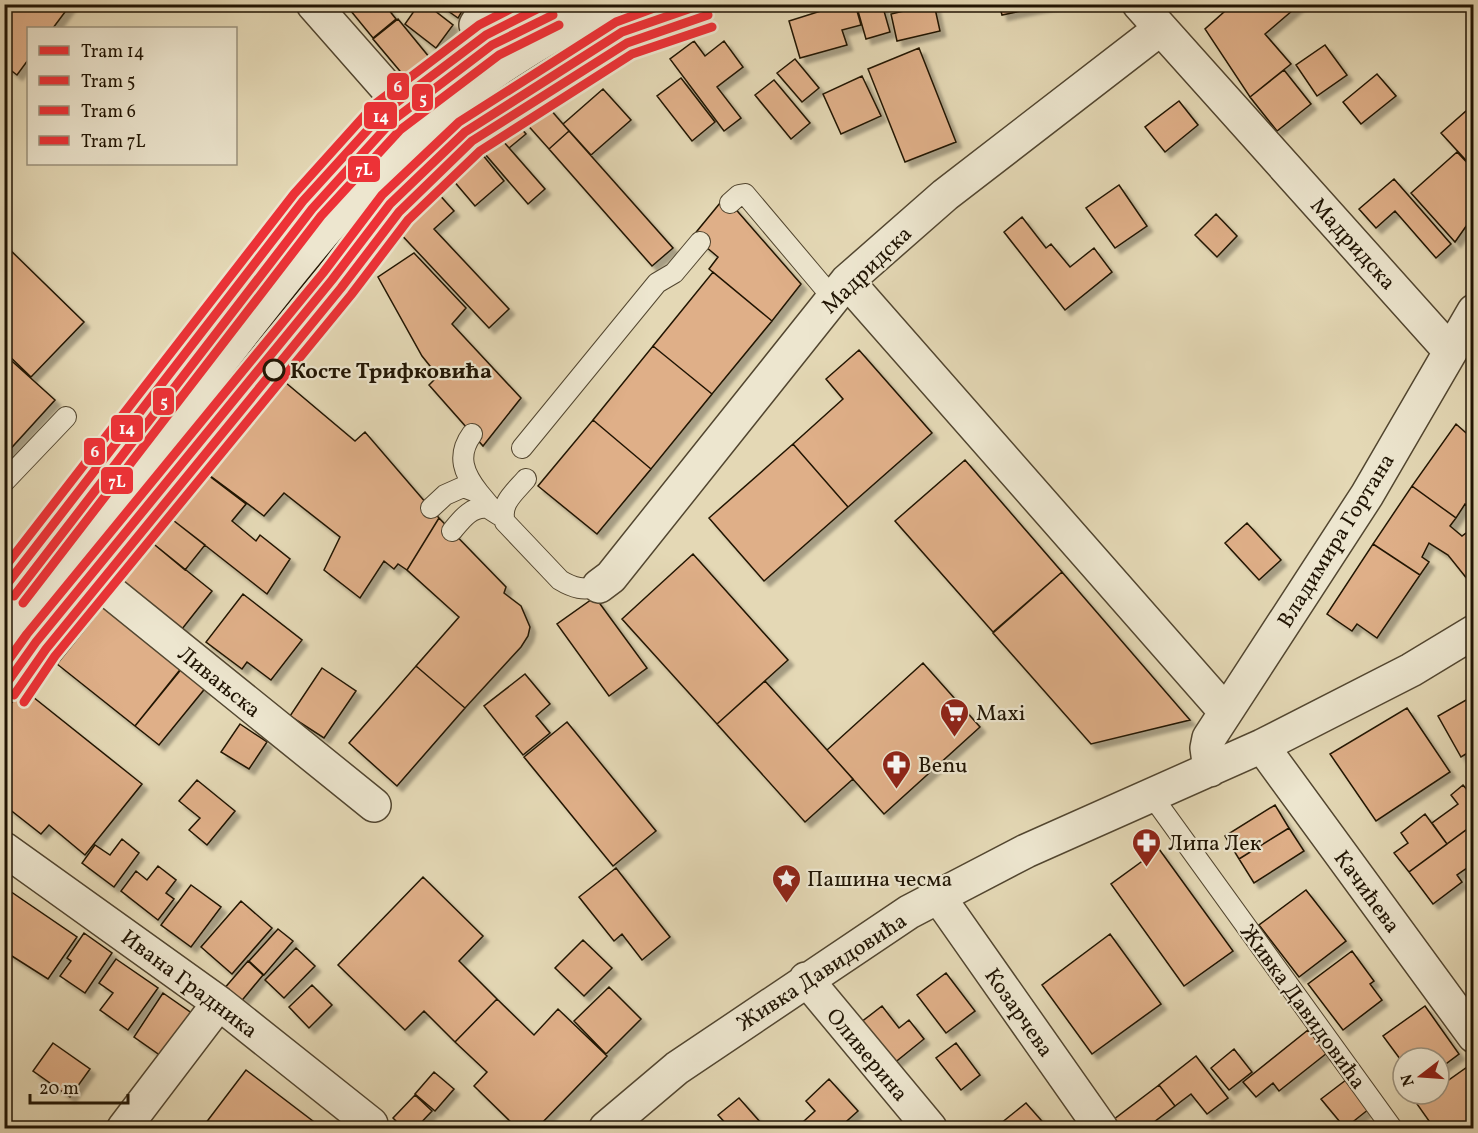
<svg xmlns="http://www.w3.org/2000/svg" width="1478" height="1133" font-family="Vollkorn,serif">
<defs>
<filter id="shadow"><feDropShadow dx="5.5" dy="5.5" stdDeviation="1.5" flood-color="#0004"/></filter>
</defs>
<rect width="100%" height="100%" fill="#e4d8b5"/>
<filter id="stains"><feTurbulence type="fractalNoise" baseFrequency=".00333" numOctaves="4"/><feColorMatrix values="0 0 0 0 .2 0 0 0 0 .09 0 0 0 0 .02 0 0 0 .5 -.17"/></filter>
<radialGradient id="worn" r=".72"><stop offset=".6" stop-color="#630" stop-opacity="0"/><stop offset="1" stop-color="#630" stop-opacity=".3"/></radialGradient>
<path fill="#dfaf88" stroke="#211504" stroke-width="1.5" filter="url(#shadow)" d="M4 4H71L53 28H28V60L17 75 4 65Z
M384 4 396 19 373 38 346 5Z
M419 4H426L453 25 436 48 405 24Z
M438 4H466L458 18Z
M843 4H855L861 25 842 30 847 45 800 58 789 21Z
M856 4H882L890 32 866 39Z
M934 4 940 31 897 41 891 14Z
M999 4H1054L1002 15Z
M1233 4H1300L1265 34 1291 64 1250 97 1205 29Z
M398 19 434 63 410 83 373 39Z
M694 41 705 56 724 41 743 67 717 87 741 118 724 131 670 59Z
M1325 45 1347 75 1317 96 1296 65Z
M919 48 956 142 905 162 868 69Z
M795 59 819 88 802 102 777 73Z
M1284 70 1311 104 1277 131 1250 97Z
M1377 74 1396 96 1361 124 1343 102Z
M862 76 881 116 841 134 823 94Z
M681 78 715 122 692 141 657 96Z
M774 80 810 123 791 139 755 95Z
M603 89 631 120 591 155 563 124Z
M537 94 569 131 549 149 516 112Z
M1179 101 1198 125 1165 152 1145 127Z
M1474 104V169L1441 133Z
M512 118 526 134 509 148 496 133Z
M569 131 673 248 652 266 549 149Z
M496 133 545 189 528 204 479 147Z
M477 148 504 181 475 206 447 173Z
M1457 152 1474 170V215L1455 242 1411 193Z
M1394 179 1451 244 1436 258 1395 211 1376 228 1359 209Z
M1119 185 1147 226 1115 248 1086 208Z
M436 191 454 211 434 229 509 309 489 328 395 228Z
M725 197 801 284 772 321 709 269 718 257 693 236Z
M1216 214 1237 236 1217 257 1195 235Z
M1022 217 1046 248 1051 244 1070 267 1094 248 1112 272 1065 310 1004 232Z
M4 244 84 322 31 377 4 351Z
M414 253 466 308 452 324 521 398 483 446 429 385 438 376 422 356 378 277Z
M713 272 772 321 712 394 653 346Z
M653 346 712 394 651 469 593 420Z
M859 350 932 433 848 507 793 444 843 399 826 379Z
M4 354 55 400 4 456Z
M273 372 355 441 365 432 439 518 407 570 398 564 394 569 384 561 360 598 324 570 340 537 284 493 264 516 197 466Z
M593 420 651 469 597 534 538 486Z
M1456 424 1474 440V509L1465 504 1456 518 1412 486Z
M793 444 848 507 764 581 709 518Z
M965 460 1062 572 993 632 895 521Z
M200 469 246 504 232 521 256 541 260 535 290 559 267 594 169 517 186 496 181 492Z
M1412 486 1456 518 1450 526 1462 536 1474 527V577L1468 580 1448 555 1429 543 1422 557 1429 562 1420 575 1373 544Z
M169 517 205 545 185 570 150 541Z
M439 518 506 587 504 593 521 606 530 627 528 636 521 647 465 708 416 666 459 617 407 570Z
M1247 523 1281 560 1259 580 1225 543Z
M150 541 212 591 182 629 119 579Z
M1373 544 1420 575 1377 638 1357 624 1352 631 1327 614Z
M693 554 788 660 717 724 622 619Z
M1062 572 1190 720 1091 744 993 633Z
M243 594 302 640 271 680 247 662 242 669 206 642Z
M595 597 647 668 609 696 557 624Z
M105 604 183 666 135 726 57 664Z
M923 663 980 727 884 814 827 750Z
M416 666 465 708 397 786 349 743Z
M183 667 207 686 159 745 135 726Z
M322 668 356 691 324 738 290 716Z
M525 674 550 704 536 716 550 733 523 755 484 706Z
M765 681 853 779 805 822 717 724Z
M23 689 142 784 85 855 49 825 41 834 4 805V712Z
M1473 696 1474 749 1461 757 1438 716Z
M1407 708 1450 772 1376 821 1330 754Z
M567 722 656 831 613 866 524 757Z
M240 724 267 742 249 769 221 752Z
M197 780 235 811 207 845 189 830 200 818 179 801Z
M1463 785 1474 798V824L1447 844 1432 823 1458 804 1451 795Z
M1275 805 1289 828 1239 859 1225 836Z
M1425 814 1447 844 1409 872 1394 853 1408 843 1401 833Z
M1474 824V863L1457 875 1462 882 1433 904 1409 872Z
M1289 828 1304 851 1254 883 1239 859Z
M122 839 139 853 114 887 82 863 95 845 110 855Z
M1159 849 1233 951 1184 986 1111 884Z
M158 866 176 880 166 893 174 899 158 920 121 891 136 871 147 880Z
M616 868 670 937 642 960 622 934 614 941 579 897Z
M423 877 483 936 459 961 497 999 455 1042 424 1011 405 1030 338 965Z
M191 885 221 907 191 947 161 925Z
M4 887 77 937 48 979 4 951Z
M1306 890 1346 941 1299 977 1259 925Z
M241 901 272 928 232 974 201 947Z
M278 929 293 941 264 975 249 961Z
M84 933 112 953 85 993 60 976 71 961 67 958Z
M1110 934 1161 1004 1092 1054 1042 985Z
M583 940 612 968 584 996 555 968Z
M296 948 315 966 284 998 265 980Z
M1352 951 1374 981 1370 984 1382 1000 1343 1030 1308 984Z
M116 959 158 988 128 1030 100 1010 113 993 99 983Z
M248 961 263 975 239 1004 223 990Z
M946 973 975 1011 946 1033 917 995Z
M312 985 332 1005 309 1028 289 1007Z
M609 987 641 1019 606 1054 574 1021Z
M163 993 193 1014 164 1058 134 1037Z
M497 999 534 1035 558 1009 607 1056 537 1128H517L474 1086 487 1072 455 1042Z
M882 1006 899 1028 909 1020 924 1039 893 1064 860 1023Z
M1425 1006 1459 1054 1439 1069V1058H1403V1063L1383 1036Z
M1308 1030 1327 1053 1279 1091 1273 1083 1256 1097 1243 1082Z
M53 1043 90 1069 70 1097 33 1071Z
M956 1043 980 1075 961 1090 936 1058Z
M1234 1049 1252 1072 1229 1090 1211 1068Z
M1196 1056 1228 1098 1207 1114 1191 1094 1175 1106 1159 1085Z
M1470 1065 1474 1070V1122L1464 1128H1434L1417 1104 1430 1094H1439V1087Z
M246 1070 322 1128H202Z
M434 1072 454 1089 435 1111 415 1094Z
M829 1079 858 1111 839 1128H811L804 1121 815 1111 806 1101Z
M1346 1080 1369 1109 1345 1128 1321 1099Z
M1159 1085 1175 1106 1146 1128H1119L1113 1120Z
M415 1095 432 1111 416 1128H403L393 1118Z
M739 1098 761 1123 755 1128H730L718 1115Z
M1026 1103 1048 1128H995Z"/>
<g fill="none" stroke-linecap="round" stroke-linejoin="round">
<defs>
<path id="service" d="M730 203 739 195 745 194 832 297
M472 434C456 456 464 474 479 493
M522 448 657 283 674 273 700 242
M526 479C515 492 499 504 505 522L560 580C573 588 584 591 599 586
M4 482 66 417
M431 508 445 495 463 487 479 493 494 511
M452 531C461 520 472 505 488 508L499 515
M1152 796 1392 1128"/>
<path id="minor" d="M313 4 423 129
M1139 4 1450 351
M476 25 489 4
M847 281 1225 711
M67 557 374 805
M599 586 611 577 847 281 945 195 1160 29
M1262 746 1474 1036
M1210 770 1207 748 1209 738 1367 495 1474 311
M4 849 219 1003 371 1124
M938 896 1101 1128
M806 979 930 1128
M124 1128 219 1003
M606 1128 677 1068 909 912 1026 851 1262 746 1411 670 1474 632"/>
<path id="secondary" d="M4 642C63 559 128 481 190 401 270 299 347 192 447 108 495 67 552 35 607 4"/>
</defs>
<use href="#service" stroke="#524630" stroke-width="22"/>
<use href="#minor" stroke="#524630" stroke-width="36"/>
<use href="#secondary" stroke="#211504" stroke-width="36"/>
<use href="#service" stroke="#ede6cf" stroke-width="20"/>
<use href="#minor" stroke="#ede6cf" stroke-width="33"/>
<use href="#secondary" stroke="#ede6cf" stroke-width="33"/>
<defs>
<path id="tram-1" d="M4 588 303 201 384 112 486 35 547 4
M4 687 36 642 332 280 390 204 465 132 622 32 703 4"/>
<path id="tram-2" d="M14 596 312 209 392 121 492 45 553 15
M14 695 46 649 341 288 399 212 472 141 627 43 708 15"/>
<path id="tram-3" d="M4 568 294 194 375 104 479 25 520 4
M4 666 27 634 323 273 382 195 459 122 616 22 665 4"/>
<path id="tram-4" d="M23 603 321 216 400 130 499 55 559 25
M24 702 55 656 351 295 408 220 480 151 632 54 712 27"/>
</defs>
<use href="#tram-1" stroke="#ede6cf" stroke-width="14"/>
<use href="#tram-2" stroke="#ede6cf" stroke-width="14"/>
<use href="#tram-3" stroke="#ede6cf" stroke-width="14"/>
<use href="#tram-4" stroke="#ede6cf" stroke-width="14"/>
<use href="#tram-1" stroke="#ed3237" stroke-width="9"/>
<use href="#tram-2" stroke="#ed3237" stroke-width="9"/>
<use href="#tram-3" stroke="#ed3237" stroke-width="9"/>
<use href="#tram-4" stroke="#ed3237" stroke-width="9"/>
</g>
<defs>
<symbol id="supermarket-pin" viewBox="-11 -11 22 30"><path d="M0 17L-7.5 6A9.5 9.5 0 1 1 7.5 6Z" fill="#8f2418" stroke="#ede6cf"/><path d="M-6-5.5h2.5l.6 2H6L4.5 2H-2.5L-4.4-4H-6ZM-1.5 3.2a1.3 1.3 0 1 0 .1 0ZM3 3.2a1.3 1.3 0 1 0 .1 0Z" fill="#fff"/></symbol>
<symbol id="pharmacy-pin" viewBox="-11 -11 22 30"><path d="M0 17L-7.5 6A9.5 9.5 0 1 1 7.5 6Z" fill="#8f2418" stroke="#ede6cf"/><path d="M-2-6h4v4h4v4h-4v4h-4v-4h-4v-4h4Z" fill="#fff"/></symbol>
<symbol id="sight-pin" viewBox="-11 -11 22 30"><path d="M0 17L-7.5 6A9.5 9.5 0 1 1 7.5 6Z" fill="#8f2418" stroke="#ede6cf"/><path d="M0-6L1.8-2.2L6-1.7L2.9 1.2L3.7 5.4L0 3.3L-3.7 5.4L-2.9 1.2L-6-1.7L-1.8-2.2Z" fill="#fff"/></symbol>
</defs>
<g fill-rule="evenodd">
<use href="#supermarket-pin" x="938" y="696" width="33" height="45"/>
<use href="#pharmacy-pin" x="880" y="748" width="33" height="45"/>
<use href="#pharmacy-pin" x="1130" y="826" width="33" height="45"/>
<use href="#sight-pin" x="770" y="862" width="33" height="45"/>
</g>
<circle fill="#ede6cf" stroke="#211504" stroke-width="3" cx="274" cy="370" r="10"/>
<g text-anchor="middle" stroke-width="4.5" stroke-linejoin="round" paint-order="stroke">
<g font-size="22" fill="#211504" stroke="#ede6cf">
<text transform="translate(1354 243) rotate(48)" y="8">Мадридска</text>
<text transform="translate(866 269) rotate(-44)" y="8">Мадридска</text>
<text transform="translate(1335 540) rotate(-58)" y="8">Владимира Гортана</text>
<text transform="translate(220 681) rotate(39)" y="8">Ливањска</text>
<text transform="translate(1368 891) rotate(54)" y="8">Качићева</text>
<text transform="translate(821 971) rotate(-33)" y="8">Живка Давидовића</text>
<text transform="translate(190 983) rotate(37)" y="8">Ивана Градника</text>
<text transform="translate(1304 1006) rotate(54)" y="8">Живка Давидовића</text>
<text transform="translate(1020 1012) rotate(55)" y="8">Козарчева</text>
<text transform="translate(868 1054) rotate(50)" y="8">Оливерина</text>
</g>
<g font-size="22" font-weight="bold" fill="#211504" stroke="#ede6cf" text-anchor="start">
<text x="290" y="378">Косте Трифковића</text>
</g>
<g font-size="22" fill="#211504" stroke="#ede6cf" text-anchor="start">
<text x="976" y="720">Maxi</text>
<text x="918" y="772">Benu</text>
<text x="1168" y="850">Липа Лек</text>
<text x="807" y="886">Пашина чесма</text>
</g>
</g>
<g stroke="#ede6cf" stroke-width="2">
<rect x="386" y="72" width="24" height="29" rx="6" fill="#ed3237"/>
<rect x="411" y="83" width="23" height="29" rx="6" fill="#ed3237"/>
<rect x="363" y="101" width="35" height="29" rx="6" fill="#ed3237"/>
<rect x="347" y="155" width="34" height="28" rx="6" fill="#ed3237"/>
<rect x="152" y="387" width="23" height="29" rx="6" fill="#ed3237"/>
<rect x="110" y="414" width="34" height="29" rx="6" fill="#ed3237"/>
<rect x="83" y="437" width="23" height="29" rx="6" fill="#ed3237"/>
<rect x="100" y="466" width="34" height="29" rx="6" fill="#ed3237"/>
</g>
<g font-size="16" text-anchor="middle" font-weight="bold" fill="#fff">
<text x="398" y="92">6</text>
<text x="423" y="104">5</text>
<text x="381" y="122">14</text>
<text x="364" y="175">7L</text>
<text x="164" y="407">5</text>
<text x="127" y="434">14</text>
<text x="95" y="457">6</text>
<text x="117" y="487">7L</text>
</g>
<rect width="1478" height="1133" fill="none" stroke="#e4d8b5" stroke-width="24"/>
<rect x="6" y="6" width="1466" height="1121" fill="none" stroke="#211504" stroke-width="3"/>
<rect x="12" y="12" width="1454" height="1109" fill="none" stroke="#211504" stroke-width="1.5"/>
<rect x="27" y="27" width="210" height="138" fill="#ede6cf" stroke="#9b927e" stroke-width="1.5"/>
<rect x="39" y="46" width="30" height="9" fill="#ed3237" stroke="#9b927e" stroke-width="1.5"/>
<text x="81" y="57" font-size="18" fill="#211504">Tram 14</text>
<rect x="39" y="76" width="30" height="9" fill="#ed3237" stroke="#9b927e" stroke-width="1.5"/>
<text x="81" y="87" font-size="18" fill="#211504">Tram 5</text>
<rect x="39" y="106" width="30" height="9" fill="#ed3237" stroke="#9b927e" stroke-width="1.5"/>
<text x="81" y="117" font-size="18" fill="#211504">Tram 6</text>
<rect x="39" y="136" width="30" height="9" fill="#ed3237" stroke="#9b927e" stroke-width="1.5"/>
<text x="81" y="147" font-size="18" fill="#211504">Tram 7L</text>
<g transform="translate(1421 1076) rotate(253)"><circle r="28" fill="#ede6cf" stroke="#9b927e" stroke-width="1.5"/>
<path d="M0-4.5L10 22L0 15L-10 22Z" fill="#8f2418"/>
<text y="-9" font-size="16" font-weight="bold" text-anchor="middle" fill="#211504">N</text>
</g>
<path d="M30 1094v9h98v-9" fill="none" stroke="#211504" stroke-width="3"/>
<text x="39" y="1094" font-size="18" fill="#211504" stroke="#ede6cf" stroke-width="4.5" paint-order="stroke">20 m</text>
<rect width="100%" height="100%" filter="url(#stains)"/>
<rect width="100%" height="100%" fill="url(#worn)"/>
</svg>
